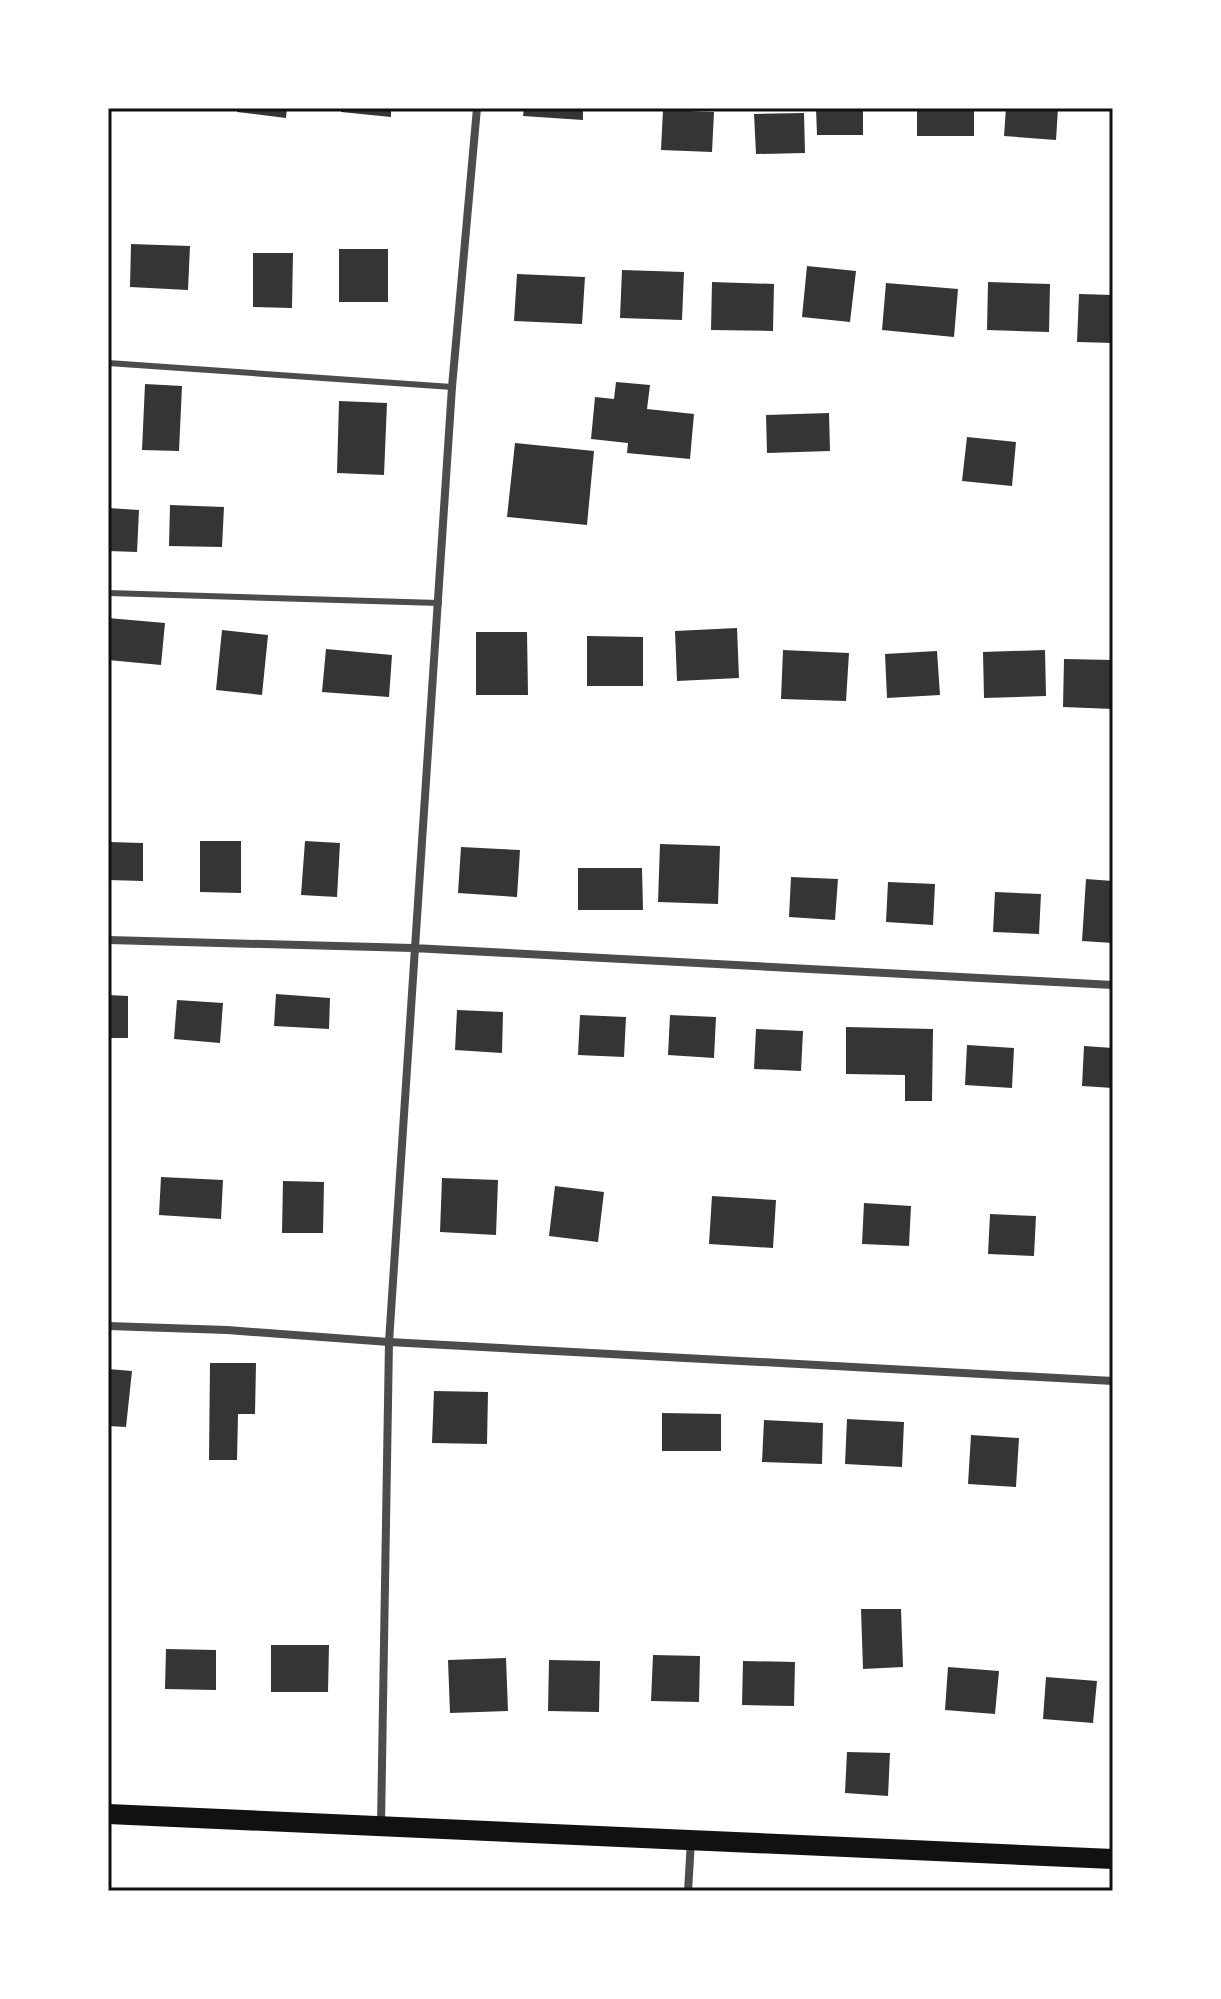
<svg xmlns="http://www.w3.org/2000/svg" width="1221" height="1999" font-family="'DM Sans',sans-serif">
<rect width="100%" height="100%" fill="#fff"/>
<path fill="#353535" d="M237 108H287L286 118 237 112Z
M341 108H391V117L341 112Z
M524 108H583V120L523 116Z
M816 108H863V135H817Z
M917 108H974V136H917Z
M1006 108H1058L1056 140 1004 136Z
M663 110 714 112 712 152 661 150Z
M804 113 805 153 756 154 754 114Z
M131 244 190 246 188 290 130 287Z
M339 249H388V302H339Z
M253 253H293L292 308 253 307Z
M807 266 856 271 850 322 802 317Z
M622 270 684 272 682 320 620 318Z
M517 274 585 277 582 324 514 321Z
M712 282 774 284 773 331 711 330Z
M988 282 1050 284 1049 332 987 330Z
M886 283 958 289 954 337 882 330Z
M1079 294 1113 295V343L1077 342Z
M616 382 650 385 647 409 694 414 690 459 627 453 628 443 591 439 595 397 614 399Z
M145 384 182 386 179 451 142 450Z
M339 401 387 403 384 475 337 473Z
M829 413 830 451 767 453 766 415Z
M967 437 1016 442 1012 486 962 481Z
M515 443 594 451 587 525 507 517Z
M170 505 224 507 222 547 169 546Z
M108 508 139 510 137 552 108 551Z
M108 618 165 623 161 665 108 660Z
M737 628 739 678 677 681 675 631Z
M222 630 268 635 262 695 216 690Z
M476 632H527L528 695H476Z
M587 636 643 637V686H587Z
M326 649 392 655 389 697 322 692Z
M783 650 849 653 846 701 781 699Z
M1045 650 1046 696 984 698 983 652Z
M937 651 940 695 887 698 885 654Z
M1064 659 1113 660V709L1063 707Z
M200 841H241V893L200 892Z
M305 841 340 843 337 897 301 895Z
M108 842 143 843V881L108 880Z
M660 844 720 846 718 904 658 902Z
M461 847 520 850 517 897 458 893Z
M578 868H642L643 910H578Z
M791 877 838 879 835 920 789 917Z
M1086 879 1113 881V943L1082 941Z
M888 882 935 884 933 925 886 922Z
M995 892 1041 894 1039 934 993 932Z
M276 994 330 998 329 1029 274 1026Z
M108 995 128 996V1038H108Z
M177 1000 223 1003 220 1043 174 1039Z
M457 1010 503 1012 502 1053 455 1050Z
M580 1015 626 1017 624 1057 578 1055Z
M670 1015 716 1017 714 1058 668 1055Z
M846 1027 933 1029 932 1101H905V1075L846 1074Z
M756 1029 803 1031 801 1071 754 1069Z
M967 1045 1014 1048 1012 1088 965 1085Z
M1084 1046 1113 1048V1088L1082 1086Z
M161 1177 223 1180 221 1219 159 1215Z
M442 1178 498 1180 496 1235 440 1232Z
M283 1181 324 1182 323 1233H282Z
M555 1186 604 1192 598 1242 549 1236Z
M712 1196 776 1200 773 1248 709 1244Z
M864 1203 911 1206 909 1246 862 1244Z
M990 1214 1036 1216 1034 1256 988 1254Z
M210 1363H256L255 1414H238L237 1460H209Z
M108 1369 132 1371 126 1427 108 1426Z
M434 1391 488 1392 487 1444 432 1443Z
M662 1413 721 1414V1451H662Z
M847 1419 904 1422 902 1467 845 1464Z
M764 1420 823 1423 822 1464 762 1462Z
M971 1435 1019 1438 1016 1487 968 1484Z
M861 1609H901L903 1667 863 1669Z
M271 1645H329L328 1692H271Z
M166 1649 216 1650V1690L165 1689Z
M653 1655 700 1656 699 1702 651 1701Z
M506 1658 508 1711 450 1713 448 1660Z
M549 1660 600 1661 599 1712 548 1711Z
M743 1661 795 1662 794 1706 742 1705Z
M948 1667 999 1671 995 1714 945 1710Z
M1046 1677 1097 1681 1093 1723 1043 1719Z
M847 1752 890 1753 888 1796 845 1793Z"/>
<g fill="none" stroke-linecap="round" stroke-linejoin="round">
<path stroke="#4c4c4c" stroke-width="6" d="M108 363 452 387
M108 593 439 603"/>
<path stroke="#4c4c4c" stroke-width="8" d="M108 940 413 948 1113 985
M108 1326 227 1330 389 1342 1113 1381
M381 1825 389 1342 452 387 477 108
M688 1891 691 1841"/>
<path stroke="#111" stroke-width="20" d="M108 1814 1113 1859"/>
</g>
<rect width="1221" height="1999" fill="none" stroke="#ffffff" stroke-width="220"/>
<rect x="110" y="110" width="1001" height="1779" fill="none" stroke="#111" stroke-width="3"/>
</svg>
